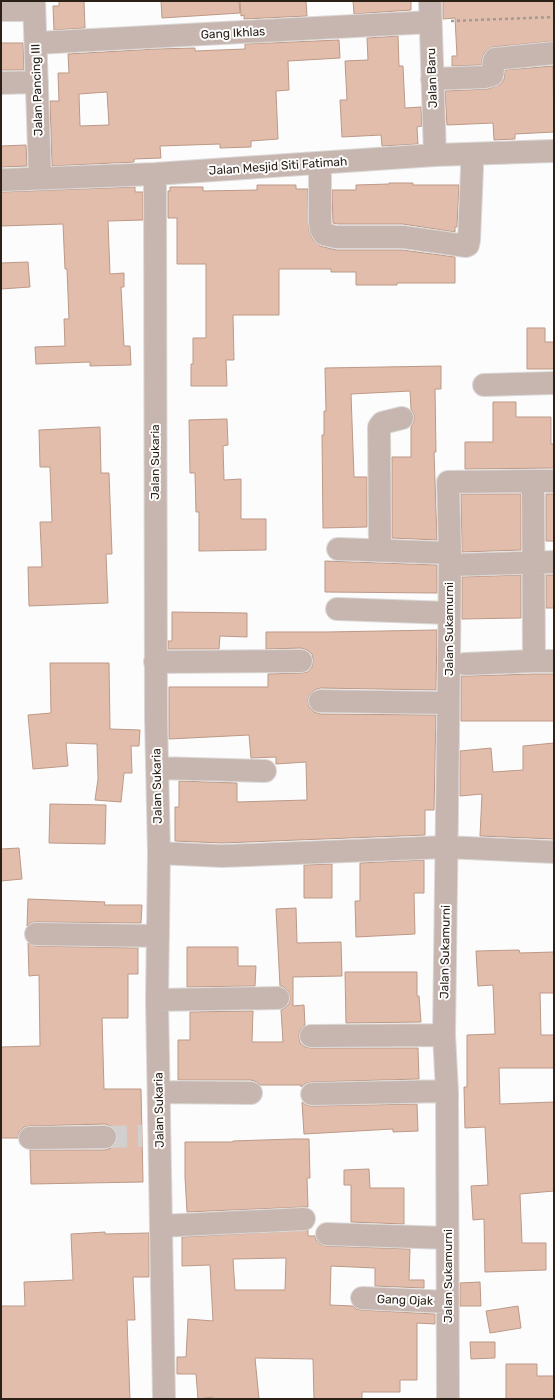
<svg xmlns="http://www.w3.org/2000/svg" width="555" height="1400" font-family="Rubik,sans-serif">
<rect width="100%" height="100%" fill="#fcfcfc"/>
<path fill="#e2bdac" stroke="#bc9988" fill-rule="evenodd" d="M59 1H84L85 28 54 30 53 6H59Z
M161 1H239L240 13 162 18Z
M240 1H306L307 16 244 19V15L241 16Z
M353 1H411V10L354 14Z
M443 1H554V41L493 47 488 49 484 53 481 65 452 66V56H457L455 18 443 19Z
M398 36 399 66H403L405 108 421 107 422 126 417 127 418 144 382 146 381 135 342 137 340 100H347L345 61 368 60 367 38Z
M339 40 340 58 288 61 289 90 276 91 278 139 251 141V147L220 148V144L160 146 161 158 134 159V162L52 166 50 101H59L58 73H69L68 54 156 49 195 48V51L245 49V44ZM107 92 109 125 80 126 79 94Z
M1 43H23L24 70H1Z
M553 66 554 132 515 134V139L494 140 493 123 447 125 445 91 488 89 501 84 504 79 505 70Z
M26 145 27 166 1 167V146Z
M389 183H413V185H459L457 227H455V232L403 224H338L333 223 332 190H356V185L389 184Z
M257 185H296V189H308L309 231 313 240 320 246 336 250H402L455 257V283H397V285H356V272H331V269H279V315H233L234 360H226L227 386H191V364H193V338H206V264H177V218H168V191H170V187H203V191L257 190Z
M135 187V192H143V220L108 221 110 274 124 273V287H121L124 346H130L131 365 90 366V362L36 364 35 347 65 346 64 319H69L67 269H65L63 224 1 226V192Z
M28 262 30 287 1 289V263Z
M527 328H545V342H554V369H527Z
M441 366V389H435L436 452H434L437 540 392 538V457H411V427L414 421V415L411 409 410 391 351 394 354 477H367V527L323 528 322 435H324V411H326L325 368Z
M493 402H516V417H551V444H554V468L465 469V442H493Z
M227 419 228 445 223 446 224 480 241 479V519H266V550L199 551V512H196L195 473H190L189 420Z
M100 427 101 473H109L112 554H106L108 603 29 606 28 567H42L40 522H52L50 467H40L39 430Z
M461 494H521V550L462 552Z
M546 494H554V541H546Z
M325 561 437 565V593L325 592Z
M521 575V618L462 619V577Z
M546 575H554V608H546Z
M172 612 247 613V637L220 636 219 649H168V641H172Z
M437 630 436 690 320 688 314 690 310 694 308 700 309 707 314 712 320 714 436 715 434 810H425V835L222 843 175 841V807H179V781L237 783V802L307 800 306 762 276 764V757L251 758 249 735 169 739V687H268V674L301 673 308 672 312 667 313 661 312 654 307 650 301 648 266 649V632H326Z
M50 663H109L110 729 140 730 139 746H131L132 773H124L121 802 95 800 98 779 97 744 66 743 68 766 33 769 28 715 51 713Z
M534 674H554V721H461V676H466Z
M554 743V839L480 836 482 794 460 796V751L491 748 493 772 523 770V746Z
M50 804 106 805 105 844 49 843Z
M19 848 22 879 1 881V849Z
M424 860V893H414L415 934 356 937 355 901H360V863Z
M332 864V898H304V865Z
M28 899 105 902 104 905H142L141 923 36 922 30 923 27 926Z
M296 908 297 943 341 942 342 976 293 977V1006L304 1005 305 1025 300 1030 299 1036 300 1043 305 1047 311 1048H418L419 1079 312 1082 306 1083 301 1087V1085H260L257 1082 251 1080H178V1040H190V1012L253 1011 252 1042H283L281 1010 285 1008 289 1004 290 997 288 991 284 987 280 986 276 909Z
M28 943 36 946 138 948V974H128V1018H102L104 1089H141L143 1182 31 1184 30 1150H105L111 1148 116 1143 117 1136 116 1130 111 1126 105 1124 30 1126 24 1127 19 1132 18 1138H1V1047L40 1046 39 975 29 976Z
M187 947H238V966H256L255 986 187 987Z
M519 950 520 953 554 952V993H540L541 1035H554V1068H499L500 1104 554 1102V1191L520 1194 522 1243H546V1270L485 1272 484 1219 473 1220 471 1186 488 1185 485 1127 465 1128 464 1087H467V1035L495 1034 493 985 478 986 476 951Z
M345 972H417V996H419L421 1022 346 1023Z
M302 1102 306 1105 312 1106 417 1104 418 1131 393 1132V1129L304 1134Z
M293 1139H309L310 1178H307L308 1207H303L187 1212 185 1177V1142H233V1141Z
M369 1169 370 1188H404V1224L351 1222V1185H344V1170Z
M308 1230V1236H315L316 1240 320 1244 326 1246 410 1249 409 1280H424V1288L375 1286V1268L331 1266 330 1305 353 1306 356 1309 361 1310 435 1314V1324L417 1323V1380H400V1392H362V1399H314L313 1359 255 1358 259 1399H213V1397L198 1399 196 1374H177V1357H186L188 1319 213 1321 210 1265 182 1266V1237ZM286 1258 285 1290H235L233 1259Z
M105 1232V1234L149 1233V1277H133L135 1320H127L130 1399H1V1306H25L24 1282 73 1280 71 1234Z
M480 1282 481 1306H460V1283Z
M518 1306 521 1328 490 1333 486 1311Z
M470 1342H495V1358L471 1359Z
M506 1364H537V1376H554V1399H506Z"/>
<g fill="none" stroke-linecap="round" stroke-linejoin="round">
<path stroke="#d2d0ce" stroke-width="22" stroke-dasharray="22 11" stroke-linecap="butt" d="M105 1137 142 1136"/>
<defs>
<path id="minor" d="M34 1 40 178
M430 1 435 155
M1 10H34
M36 43 430 22
M432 79 485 77 492 75C494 70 492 64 495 59L554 53
M1 83 37 82
M320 163V222L321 229 324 234 336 237H403L466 246 468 245 469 240 472 169V154
M155 174 156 718 159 853 157 1000 164 1399
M1 180 155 174 435 155 554 151
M484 385 554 383
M522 481H554
M338 549 450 553
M380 551 379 427 382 423 402 418
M450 565 554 562
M337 609 449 613
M155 662 301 661
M465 664 534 661H554
M320 701 448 703
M157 768 265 771
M159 853 222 856 446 847 554 852
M36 934 158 936
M157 1000 278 998
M311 1036 444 1035
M159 1092 251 1093
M312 1094 447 1091
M30 1138 105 1137
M161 1226 304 1219
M327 1234 447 1238
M362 1298 448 1302
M448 1399 447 1091 444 1035 449 660 450 553 448 482 522 481 528 484 533 488 534 661"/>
</defs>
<use href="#minor" stroke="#dbd9d7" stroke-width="24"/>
<path stroke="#a09b96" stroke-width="2.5" stroke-dasharray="3 3" stroke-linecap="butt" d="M451 21 554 17"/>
<use href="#minor" stroke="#c7b6b0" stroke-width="22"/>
</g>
<g text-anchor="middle" stroke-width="4" stroke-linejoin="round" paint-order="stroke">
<g font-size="12" fill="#2c2117" stroke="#fcfcfc">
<text transform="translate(233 33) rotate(-3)" y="4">Gang Ikhlas</text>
<text transform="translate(432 78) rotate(-92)" y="4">Jalan Baru</text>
<text transform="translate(37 90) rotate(-92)" y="4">Jalan Pancing III</text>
<text transform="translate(278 166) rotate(-4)" y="4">Jalan Mesjid Siti Fatimah</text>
<text transform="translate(155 462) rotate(-90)" y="4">Jalan Sukaria</text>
<text transform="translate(449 629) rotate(-90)" y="4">Jalan Sukamurni</text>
<text transform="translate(157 786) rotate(-91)" y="4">Jalan Sukaria</text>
<text transform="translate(445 952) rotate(-89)" y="4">Jalan Sukamurni</text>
<text transform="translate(159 1110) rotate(-91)" y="4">Jalan Sukaria</text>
<text transform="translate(448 1276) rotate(-90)" y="4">Jalan Sukamurni</text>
<text transform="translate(405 1300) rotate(2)" y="4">Gang Ojak</text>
</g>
</g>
<rect width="555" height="1400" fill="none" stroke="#2c2117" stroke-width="4"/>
</svg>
